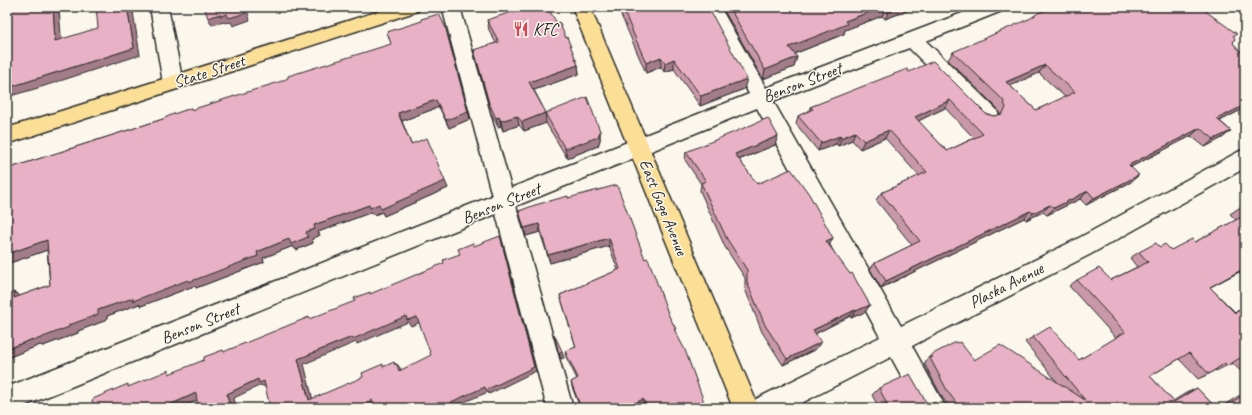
<svg xmlns="http://www.w3.org/2000/svg" width="1252" height="415" font-family="Caveat,sans-serif">
<rect width="100%" height="100%" fill="#fbf7ec"/>
<filter id="ink" filterUnits="userSpaceOnUse"><feTurbulence type="fractalNoise" baseFrequency=".025" numOctaves="2"/><feDisplacementMap in="SourceGraphic" scale="8" xChannelSelector="R" yChannelSelector="G"/><feConvolveMatrix kernelMatrix="1 2 1 2 8 2 1 2 1" color-interpolation-filters="sRGB"/></filter>
<g filter="url(#ink)">
<g fill="none" stroke-linecap="round" stroke-linejoin="round">
<defs>
<path id="minor" d="M150 7H168L183 83 180 88 173 90 166 88 163 83Z
M442 7H460L511 188 749 94 702 7H720L766 88 978 7H1005L1002 11 926 41 996 109 999 115 996 121 989 123 982 121 909 48 773 101 901 326 1075 240 1238 152 1245 149V168L1091 254 912 346 946 408H919L891 357 792 408H752L756 399 880 337 757 108 516 206 573 408H547L496 214 19 408H7V387L492 196Z"/>
<path id="major" d="M392 7H421L418 11 7 144V128Z
M572 7H590L759 408H733Z"/>
</defs>
<use href="#minor" stroke="#2b2b2b" stroke-width="3"/>
<use href="#major" stroke="#2b2b2b" stroke-width="3"/>
<use href="#minor" fill="#fbf7ec" fill-rule="evenodd"/>
<use href="#major" fill="#fbdf96" fill-rule="evenodd"/>
</g>
<path fill="#c898a9" stroke="#2b2b2b" fill-rule="evenodd" d="M621 7H708L744 89 700 106 674 69 664 72 661 67 646 73 621 15Z
M722 7H917L885 19 882 16 845 30 844 34 794 54 797 57 794 67 763 79Z
M487 20 566 38 578 65 579 74 534 90 546 113 600 131V140L598 146 567 158 546 123 524 131 519 125 503 131 501 126 498 127 491 113 474 50 496 43 489 30Z
M448 34 470 119 449 128 439 107 402 121 411 144 448 188 384 216 382 212 374 215 372 212 318 232 320 235 312 239 313 243 296 250 293 246 263 258 264 262 196 288 194 286 141 306 139 304 107 316V319L104 321 78 331V333L43 346 40 345 7 358V169L163 119 191 108 192 110ZM47 250 50 285 20 296 10 294V263Z
M1234 37 1233 43 1240 51 1245 54V113L1241 110 1220 121 1231 131 1222 138 1205 147 1191 136 1131 167V182L1086 205 1080 199 1047 215 1043 212 1026 220 1024 218 881 288 870 269 875 263 912 245 876 200 881 193 919 176 885 138 860 149 852 140 838 146 836 144 818 151 796 124 798 116 809 111 810 107 909 72 986 114 994 116 1000 115 997 108 948 60 953 52ZM1039 73 1065 97 1036 110 1010 86ZM945 108 974 138 947 151 918 121Z
M775 145 739 160 757 184 829 246 870 305 865 312 851 318 850 316 815 334 816 349 783 365 762 332 745 289V278L725 247 700 191 701 184 685 160 686 152Z
M568 198 645 259 675 331 702 408H645L643 404 635 408H580L572 387 571 382 577 379 566 357 565 351 576 347 562 302 560 295 618 270 609 246 550 263 540 232 526 236 519 211Z
M1245 204V278L1239 272 1210 287 1235 312 1245 306V375L1232 363 1216 371 1215 370 1209 374 1198 379 1179 359 1150 376 1173 401 1186 393 1197 388 1216 408H950L942 397 924 363 926 362V360L931 355 974 360 1058 383 1025 342 1033 337 1079 360 1116 338 1069 286 1077 280H1111L1137 267 1130 258 1139 252 1160 247 1171 250 1195 242 1236 220 1230 214Z
M879 388 926 402 939 408H879L872 395Z
M1245 392V408H1219Z"/>
<path fill="#a37c8a" stroke="#2b2b2b" d="M53 7H68L59 9 62 48 55 41Z
M127 7H134L135 12H133L140 55 38 88 7 97V88L134 48Z
M244 7H246L250 20 233 26 231 22 225 23 224 22 212 25 208 18 220 14H227Z
M883 7H886L882 16 845 30 844 34 786 57 789 47 845 21Z
M895 7H917L885 19 890 9Z
M448 34 470 119 449 128 446 120Z
M661 57V67L646 73V63Z
M797 57 794 67 763 79 765 70Z
M674 59V69L664 72 665 63Z
M578 65 579 74 531 91 529 82Z
M1045 65 1039 73 1001 90 1006 82Z
M747 79 744 89 700 106 701 96Z
M436 100 439 107 402 121 398 113Z
M950 100 945 108 910 125 915 117Z
M1245 105V107L1241 110 1208 127 1217 119Z
M545 113 546 123 524 131 522 122Z
M517 116 519 125 503 131 501 121Z
M499 117 501 126 498 127 496 118Z
M1200 128 1191 136 1121 172 1129 165Z
M889 130 885 138 860 149 864 141Z
M600 131V140L598 146 567 158 565 149Z
M1231 131 1222 138 1205 147 1214 139Z
M855 132 852 140 838 146 841 138Z
M778 136 775 145 733 162 735 154Z
M840 136 836 144 818 151 821 143Z
M1139 175 1131 182 1086 205 1094 198Z
M445 181 448 188 384 216 382 212 374 215 372 212 318 232 320 235 312 239 313 243 296 250 293 246 263 258 264 262 196 288 194 286 141 306 139 304 107 316V319L104 321 78 331V333L43 346 40 345 7 358V349L69 325 98 310 257 252 306 232 314 225 369 205Z
M1088 191 1080 199 1047 215 1054 208Z
M1050 205 1043 212 1026 220 1033 213Z
M1030 211 1024 218 881 288 886 281Z
M539 224 540 232 526 236 524 228Z
M609 238V246L550 263 548 255Z
M833 238 829 246 822 249 826 241Z
M47 240 56 247 10 263V303L7 302V254Z
M502 243 536 371 489 394 488 392 455 406V408H448L451 402Z
M1245 268 1239 272 1199 293 1210 287Z
M14 292 24 298H14Z
M870 305 865 312 851 318 856 311Z
M855 310 850 316 809 337 813 330Z
M406 316 417 317 421 322 411 326 408 322 357 344 356 342 304 364 314 404 309 400 298 359 352 337Z
M821 342 816 349 783 365 787 359Z
M562 351 564 358 561 359 559 353Z
M394 362 397 366V364L401 369 403 375 395 365Z
M258 379 264 381 271 385 265 387 261 385 234 398 236 408H230L227 394Z
M196 393 203 398 179 408H165V407Z
M643 399V404L635 408H625Z
M372 400 377 404 369 408H355Z"/>
<path fill="#e9b1c5" stroke="#2b2b2b" fill-rule="evenodd" d="M7 7H53L55 41 98 28 96 7H127L134 48 7 88Z
M204 7H244L246 13 229 18 227 14 220 16V14L208 18Z
M527 7H547L557 23 559 22 566 38 567 37 578 65 529 82 546 113 587 97 600 131 598 137 565 149 545 113 522 122 517 116 501 121 499 117 496 118 489 103 474 50 499 42 487 20Z
M622 7H708L747 79 701 96 674 59 665 63 661 57 646 63Z
M729 7H883L845 21 847 24 789 47 797 57 765 70Z
M888 7H895L890 9Z
M1053 7H1200L1237 34 1233 36 1235 38 1233 43 1240 51 1245 54V105L1217 119 1231 131 1214 139 1200 128 1129 165 1139 175 1094 198 1088 191 1054 208 1050 205 1033 213 1030 211 886 281 875 263 920 241 881 193 927 172 889 130 864 141 855 132 841 138 840 136 821 143 798 116 813 109 810 107 907 69 909 72 933 61 986 114 994 116 1002 114 1006 108 1003 100 953 52 1031 18 1038 13ZM1045 65 1075 92 1036 110 1006 82ZM950 100 983 134 947 151 915 117Z
M439 14 445 26 468 112 446 120 436 100 398 113 411 144 427 138 445 181 381 209 379 204 370 208 369 205 314 225 315 229 306 232 308 237 291 244 289 239 257 252 258 256 189 282 188 280 133 301V298L98 310V314L94 316 69 325V327L33 341V339L7 349V295L14 292V298L50 285 47 240 7 254V169L163 119 171 115 191 108V110L282 81 288 78V76L391 44 387 32 422 21 421 19Z
M768 118 778 136 735 154 757 184 791 169 809 194 833 238 826 241 850 274 852 273 870 305 856 311 855 310 813 330 821 342 787 359 765 325 747 282V270L727 239 701 183 706 181 686 152Z
M617 185 645 259 648 258 669 316 676 329H674L685 350 703 399V406L698 408H648L643 399 625 408H581L571 382 578 378 565 351 576 347 560 295 620 269 609 238 548 255 539 224 524 228 519 211 535 205 568 196V198Z
M1245 204V211L1240 207Z
M1245 215V268L1210 287 1235 313 1245 307V359L1243 356 1227 366 1225 363 1209 374 1189 353 1150 376 1174 402 1197 388 1216 408H960L948 392 930 358 933 357 931 355 956 342 958 343 960 342 974 360 1000 345 1085 400 1033 337 1050 327 1079 360 1125 332 1077 280 1099 268 1111 280 1148 262 1139 252 1156 243 1160 247 1165 244 1171 250 1192 239 1195 242Z
M500 236 534 367 486 390 485 387 451 402 453 406 448 408H374L372 400 355 408H270L264 381 259 383 258 379 227 394 230 408H198L196 393 165 407V408H89L93 406 92 400 95 398 128 384V387L169 370V374L204 360V357L223 350 224 352 228 350 309 317V319L355 301 354 298 370 292V294L444 263 443 260 460 254 458 249 473 243 474 246ZM406 316 407 320 417 317 431 355 399 371 397 364 395 365 394 362 383 367V364L362 373 363 377 309 400 298 359 352 337 353 339Z
M554 334 562 351 559 353Z
M910 374 926 402 936 403 939 408H889L879 388Z
M1245 394V408H1223Z
M529 404 531 408H521Z"/>
</g>
<defs>
<symbol id="restaurant-bare" viewBox="-9 -9 18 18"><path d="M-5-6h1v4h1v-4h1v4h1v-4h1v5L-1.5 .5V6h-2V.5L-5-1ZM5-6V6H3V1.5H1.5Q1.5-4 5-6Z" fill="#d1495b" stroke="#fbf7ec" stroke-width="2.5" paint-order="stroke"/></symbol>
</defs>
<g fill-rule="evenodd">
<use href="#restaurant-bare" x="510" y="18" width="22" height="22"/>
</g>
<g text-anchor="middle" stroke-width="3" stroke-linejoin="round" paint-order="stroke">
<g font-size="17" fill="#2b2b2b" stroke="#fbf7ec" text-anchor="start">
<text x="533" y="35">KFC</text>
</g>
<g font-size="17" fill="#2b2b2b" stroke="#fbf7ec">
<text transform="translate(209 71) rotate(-18)" y="6">State Street</text>
<text transform="translate(802 82) rotate(-21)" y="6">Benson Street</text>
<text transform="translate(501 203) rotate(-22)" y="6">Benson Street</text>
<text transform="translate(664 207) rotate(68)" y="6">East Gage Avenue</text>
<text transform="translate(1006 285) rotate(-27)" y="6">Plaska Avenue</text>
<text transform="translate(200 323) rotate(-22)" y="6">Benson Street</text>
</g>
</g>
<rect width="1252" height="415" fill="none" stroke="#fbf7ec" stroke-width="24"/>
<rect x="12" y="12" width="1228" height="391" fill="none" stroke="#2b2b2b" stroke-width="1.5" filter="url(#ink)"/>
</svg>
